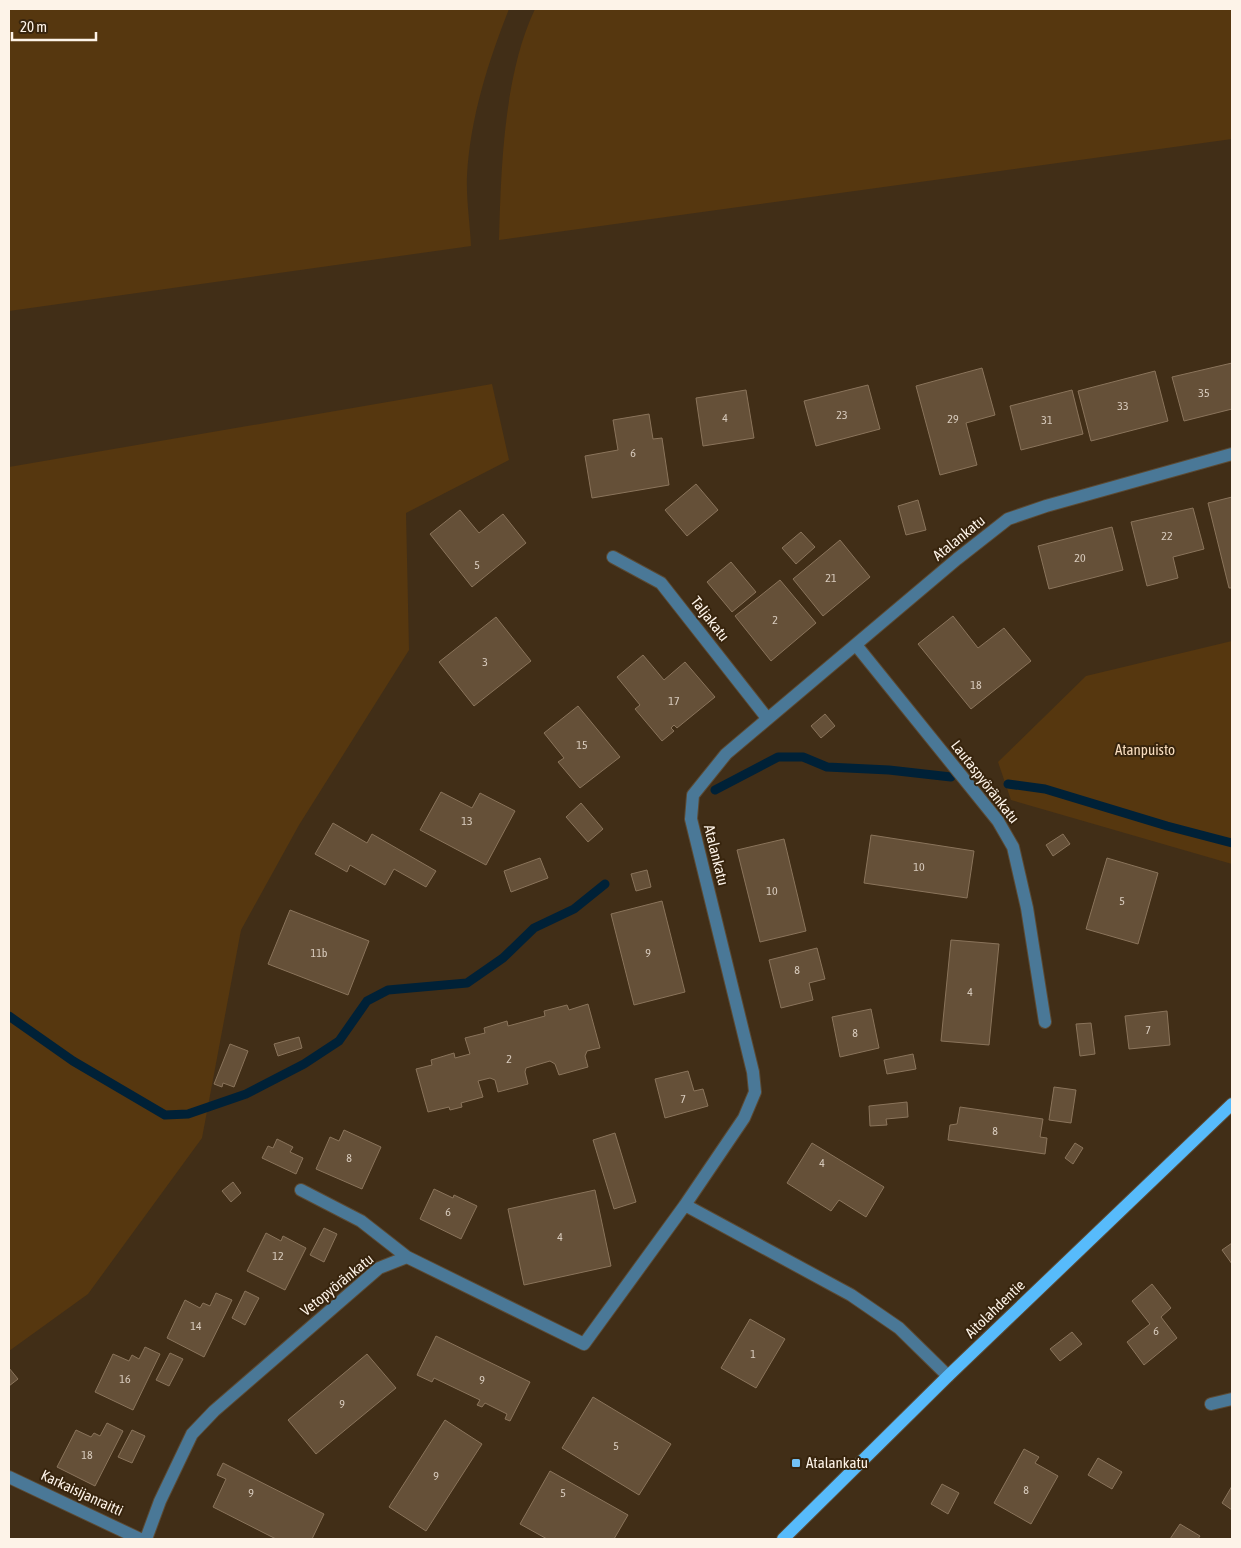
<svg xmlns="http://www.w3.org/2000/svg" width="1241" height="1548" font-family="'Asap Condensed',sans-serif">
<rect width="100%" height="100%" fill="#412e17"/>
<path fill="#56370f" d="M9 9H509C488 62 470 119 467 176 466 199 470 223 471 246L9 311Z
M535 9H1232V139L499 240C501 167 504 74 535 9Z
M492 384 509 460 406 513 409 650 299 825 241 930 202 1138 88 1294 9 1351V467Z
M1232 641V864L1011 800 998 762 1086 676Z"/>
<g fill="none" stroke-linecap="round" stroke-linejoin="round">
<path stroke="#002137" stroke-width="9" d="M1008 784 1045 789 1167 826 1232 843
M715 790 778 757H803L827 767 889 770 951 777
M9 1016 73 1061 165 1115 188 1114 246 1094 304 1064 339 1041 367 1001 388 990 467 983 503 958 534 928 574 909 605 884"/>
</g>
<path fill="#655038" stroke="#8a745b" d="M1232 363V409L1184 421 1172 377Z
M982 368 995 415 966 423 977 465 940 475 916 386Z
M1155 371 1168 421 1091 441 1078 391Z
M868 385 880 429 816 446 804 401Z
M746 390 754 438 703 446 696 398Z
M1072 390 1083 434 1021 450 1010 406Z
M649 414 653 439 662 438 669 485 592 498 585 456 618 450 613 420Z
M696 484 718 510 687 536 665 510Z
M1232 497V588H1229L1208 503Z
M918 500 926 530 906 535 898 506Z
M1193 508 1204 549 1173 557 1178 578 1147 586 1131 522Z
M460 510 479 533 503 514 526 543 472 587 430 534Z
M1112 527 1123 570 1049 589 1038 546Z
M801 532 815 547 796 564 782 548Z
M840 540 870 577 823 616 793 579Z
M731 562 756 592 732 612 707 582Z
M780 580 816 623 771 661 735 616Z
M953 616 978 648 1004 628 1031 661 971 709 918 644Z
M496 617 531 661 474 706 439 662Z
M643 655 664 680 685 662 715 697 677 728 674 725 671 728 674 731 662 741 635 709 640 705 617 677Z
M578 706 620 757 580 788 558 762 564 758 544 733Z
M825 714 835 726 821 738 811 726Z
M441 792 472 808 480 793 515 811 486 865 420 830Z
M581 803 603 829 588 842 566 817Z
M333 823 367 843 372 834 436 871 426 887 394 869 385 885 350 865 347 872 315 854Z
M1063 834 1070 844 1053 856 1046 845Z
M871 835 974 851 967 898 864 883Z
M784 839 806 931 760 942 737 850Z
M540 858 548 878 511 892 504 871Z
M1107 858 1158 873 1138 944 1086 929Z
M647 870 651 887 636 891 631 874Z
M662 901 685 992 634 1005 611 914Z
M290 910 369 941 348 995 268 964Z
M951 940 999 944 989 1045 941 1041Z
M817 948 825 979 809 983 813 1000 781 1008 769 960Z
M588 1004 600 1048 587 1051 585 1056 588 1067 559 1075 555 1064 550 1061 526 1068 525 1072 528 1084 498 1092 495 1080 490 1078 478 1081 483 1097 461 1103 462 1107 450 1110 449 1107 428 1112 416 1069 432 1065 431 1060 454 1053 455 1058 470 1054 465 1038 485 1033 484 1028 507 1021 508 1026 545 1016 544 1011 567 1005 569 1010Z
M871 1009 879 1048 840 1057 832 1017Z
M1167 1011 1170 1045 1129 1049 1125 1016Z
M1091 1023 1095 1054 1080 1056 1076 1024Z
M299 1037 302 1048 278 1056 274 1044Z
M230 1044 248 1051 234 1087 223 1083 222 1087 214 1084Z
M913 1054 916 1069 887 1074 884 1060Z
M688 1071 694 1091 703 1089 708 1106 665 1118 655 1079Z
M1054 1087 1076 1090 1071 1123 1049 1120Z
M907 1102 908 1117 886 1119 887 1125 870 1126 869 1106Z
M960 1107 1043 1119 1040 1137 1047 1138 1045 1154 948 1140 950 1125 957 1124Z
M344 1130 381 1147 362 1189 316 1169 330 1137 339 1141Z
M615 1133 636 1202 614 1209 593 1140Z
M277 1139 293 1147 290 1152 303 1158 296 1174 262 1158 268 1146 273 1148Z
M812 1143 884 1187 866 1217 839 1200 831 1211 787 1183Z
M1075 1143 1083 1148 1073 1164 1065 1158Z
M233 1182 241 1193 231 1202 222 1191Z
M434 1189 453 1198 454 1195 477 1206 461 1239 420 1219Z
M595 1190 611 1266 524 1285 508 1209Z
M324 1228 337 1234 324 1262 310 1255Z
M266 1233 281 1241 283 1236 306 1248 285 1290 247 1271Z
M1232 1243V1264L1222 1250Z
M1152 1284 1171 1308 1161 1317 1177 1338 1144 1365 1127 1342 1150 1324 1132 1301Z
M245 1291 259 1298 245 1325 232 1318Z
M216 1293 232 1300 204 1357 167 1338 185 1300 200 1308 203 1303 210 1306Z
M750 1319 785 1339 756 1388 721 1368Z
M1072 1332 1082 1344 1060 1361 1050 1349Z
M436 1336 530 1382 510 1421 505 1419 507 1414 485 1403 482 1407 477 1405 480 1400 434 1378 432 1382 417 1375Z
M145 1347 160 1354 133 1410 95 1392 113 1354 129 1361 132 1355 139 1359Z
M170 1353 183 1359 169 1386 156 1380Z
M367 1354 396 1388 316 1454 288 1420Z
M9 1368 18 1379 9 1386Z
M593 1397 671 1444 639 1495 562 1448Z
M445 1420 482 1444 426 1531 389 1507Z
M107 1423 123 1431 95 1486 57 1467 76 1430 91 1437 94 1433 100 1436Z
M132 1430 145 1436 132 1463 118 1457Z
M1024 1449 1039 1457 1035 1463 1058 1476 1031 1524 994 1503Z
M1098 1458 1122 1472 1112 1489 1088 1475Z
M223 1463 324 1514 312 1539H276L213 1507 226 1479 217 1475Z
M550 1471 628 1515 614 1539H547L520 1524Z
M942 1484 959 1493 948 1514 931 1504Z
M1232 1486V1510L1222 1503Z
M1180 1524 1200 1536 1198 1539H1170Z"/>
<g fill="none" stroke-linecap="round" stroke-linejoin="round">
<defs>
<path id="minor" d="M613 557 661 583 767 718
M856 645 998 821 1013 847 1027 908 1045 1022
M301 1190 361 1221 407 1257
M948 1376 899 1328 851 1295 685 1205 744 1118 755 1092 753 1072 691 819 693 795 726 754 957 559 1008 519 1046 506 1232 454
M1211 1404 1232 1399
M9 1477 140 1539
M146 1539 160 1501 192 1434 214 1411 379 1268 407 1257 584 1344 685 1205"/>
<path id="major" d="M783 1539 948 1376 1232 1104"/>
</defs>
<use href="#minor" stroke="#5b4a34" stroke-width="14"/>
<use href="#major" stroke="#5b4a34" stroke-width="14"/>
<use href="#minor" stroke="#4a7897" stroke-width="12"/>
<use href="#major" stroke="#57bbfb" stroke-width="12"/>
</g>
<rect fill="#73c1f5" stroke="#37240d" stroke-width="2" x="791" y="1458" width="10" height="10" rx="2.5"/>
<g text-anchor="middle" stroke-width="4" stroke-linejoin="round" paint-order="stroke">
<g font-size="12" fill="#d7cabc">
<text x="1204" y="397">35</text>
<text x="1123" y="410">33</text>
<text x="842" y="419">23</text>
<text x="725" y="422">4</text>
<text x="953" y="423">29</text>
<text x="1047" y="424">31</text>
<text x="633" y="457">6</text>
<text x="1167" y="540">22</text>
<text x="1080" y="562">20</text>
<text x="477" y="569">5</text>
<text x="831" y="582">21</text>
<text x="775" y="624">2</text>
<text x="485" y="666">3</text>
<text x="976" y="689">18</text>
<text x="674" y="705">17</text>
<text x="582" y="749">15</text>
<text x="467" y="825">13</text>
<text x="919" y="871">10</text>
<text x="772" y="895">10</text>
<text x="1122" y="905">5</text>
<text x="319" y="957">11b</text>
<text x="648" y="957">9</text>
<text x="797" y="974">8</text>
<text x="970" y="996">4</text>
<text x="1148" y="1034">7</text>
<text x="855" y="1037">8</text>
<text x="509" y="1063">2</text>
<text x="683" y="1103">7</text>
<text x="995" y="1135">8</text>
<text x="349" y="1162">8</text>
<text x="822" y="1167">4</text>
<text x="448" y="1216">6</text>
<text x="560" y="1241">4</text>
<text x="278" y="1260">12</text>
<text x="196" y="1330">14</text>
<text x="1156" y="1335">6</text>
<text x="753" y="1358">1</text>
<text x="125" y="1383">16</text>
<text x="482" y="1384">9</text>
<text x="342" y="1408">9</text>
<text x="616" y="1450">5</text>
<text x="87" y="1459">18</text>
<text x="436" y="1480">9</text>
<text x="1026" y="1494">8</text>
<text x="251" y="1497">9</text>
<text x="563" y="1497">5</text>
</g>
<g font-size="15" fill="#fdf3e8" stroke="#37240d">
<text transform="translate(959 538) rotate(-39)" y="5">Atalankatu</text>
<text transform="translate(710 619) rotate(52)" y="5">Taljakatu</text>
<text transform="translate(985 782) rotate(52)" y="5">Lautaspyöränkatu</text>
<text transform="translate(716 855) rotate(76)" y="5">Atalankatu</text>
<text transform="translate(337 1285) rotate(-39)" y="5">Vetopyöränkatu</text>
<text transform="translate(995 1309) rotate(-44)" y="5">Aitolahdentie</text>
<text transform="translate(82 1493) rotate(25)" y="5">Karkaisijanraitti</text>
</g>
<g font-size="15" fill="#f8ddbf" stroke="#37240d">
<text x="1145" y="755">Atanpuisto</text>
</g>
<g font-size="15" fill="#fdf3e8" stroke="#37240d" text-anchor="start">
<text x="806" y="1468">Atalankatu</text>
</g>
</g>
<rect width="1241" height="1548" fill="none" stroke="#fdf3e8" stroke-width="20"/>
<path d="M12 32v8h84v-8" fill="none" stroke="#fdf3e8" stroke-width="2.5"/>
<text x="20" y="32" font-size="15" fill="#fdf3e8" stroke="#37240d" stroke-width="4" paint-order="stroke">20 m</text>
</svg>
